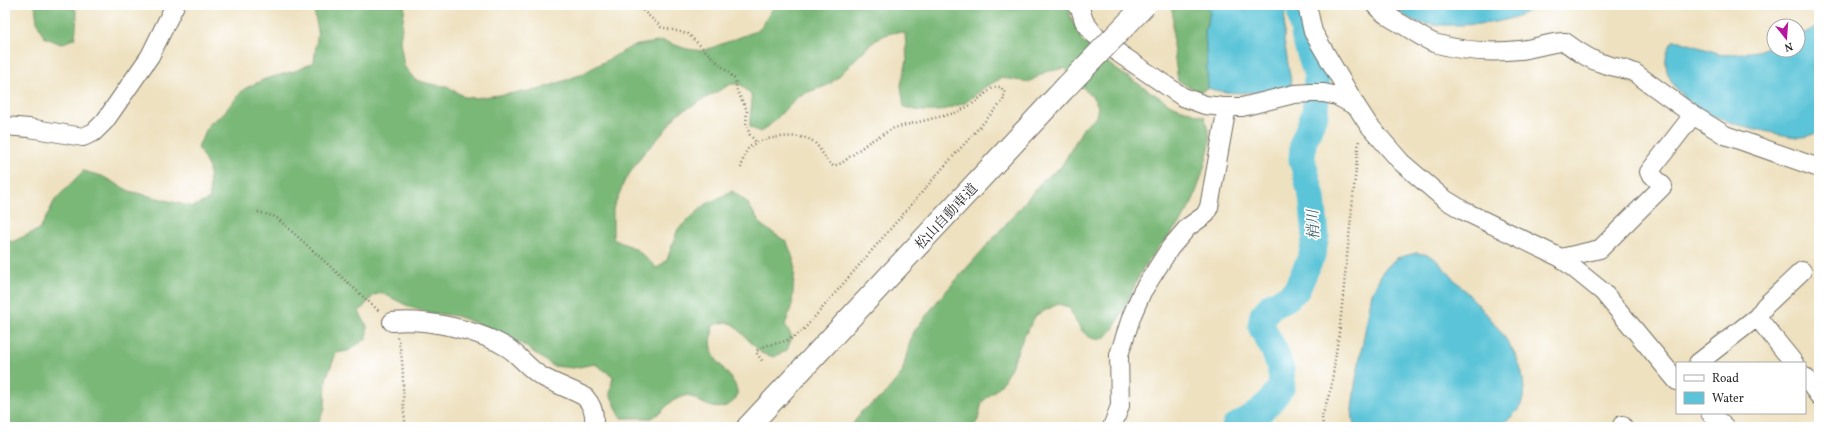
<svg xmlns="http://www.w3.org/2000/svg" width="1824" height="432" font-family="Vollkorn,'Noto Serif JP',serif">
<rect width="100%" height="100%" fill="#fff"/>
<filter id="ink" filterUnits="userSpaceOnUse"><feTurbulence type="fractalNoise" baseFrequency=".025" numOctaves="2"/><feDisplacementMap in="SourceGraphic" scale="8" xChannelSelector="R" yChannelSelector="G"/><feConvolveMatrix kernelMatrix="1 2 1 2 8 2 1 2 1" color-interpolation-filters="sRGB"/></filter>
<filter id="wash" filterUnits="userSpaceOnUse"><feTurbulence type="fractalNoise" baseFrequency=".012" numOctaves="4" result="noise"/><feDisplacementMap in="SourceGraphic" scale="16" xChannelSelector="R" yChannelSelector="G"/><feGaussianBlur stdDeviation="0.9" result="paint"/><feColorMatrix in="noise" values="0 0 0 0 0 0 0 0 0 0 0 0 0 0 0 0 0 1.4 0 .05"/><feComposite in="paint" operator="in"/></filter>
<g filter="url(#wash)">
<rect width="100%" height="100%" fill="#eee1c0"/>
<path fill="#7ab878" stroke="#527252" d="M35 5H74L77 16 75 38 61 44 44 37 37 22Z
M313 5H405L400 41 404 66 415 80 435 85 447 86 464 97 475 98 538 90 580 75 633 46 663 41 687 49 703 51 759 30 775 5H1074L1069 13 1082 41 1114 68 1171 105 1205 117C1206 125 1210 134 1210 141 1210 149 1197 192 1193 200 1182 228 1153 248 1140 274 1132 288 1116 336 1101 339 1084 342 1074 319 1069 307L1058 304 1036 315 1023 338 1011 367 1001 385 982 402 978 420 973 427H851L861 412 883 396 902 373 912 334 940 298 1013 216 1043 180 1061 167 1084 127 1096 117 1098 106 1094 99 1065 68 1045 72 1029 82 1002 78 985 87 965 103 939 111H919L904 107 901 85 907 60 905 33C876 26 853 66 832 82 823 89 808 90 798 97 784 108 776 123 760 132L750 127C749 115 753 107 751 95L740 84H731L677 114 662 134 642 155 624 182 613 209V239L636 249 657 268 667 260 678 229 705 205 732 191 747 202 761 225 787 242 795 264 792 305 785 325 792 337 787 350 774 357 761 353 733 324 726 322 713 325C712 335 710 343 713 353 717 367 752 390 730 404 715 414 701 401 688 395L672 401 661 412 652 418H621L610 394 613 376 595 364 573 368 553 366 522 344 484 326 456 316 431 313 412 308 382 293 374 295 359 312 367 326V338L348 351 336 353 326 379 325 408 316 427H5V238L12 242 40 229 55 200 83 171 102 176 129 191 193 207 210 199 209 168 198 147 209 124 222 115 244 89 265 79 298 70 314 62 318 31Z
M1165 5H1206L1210 13 1205 30 1208 88 1200 92 1178 81 1173 45V14L1171 7Z"/>
<path fill="#5cc4d8" stroke="#447882" d="M1206 5H1285L1284 40 1292 88C1267 91 1232 97 1208 88L1205 30 1210 13Z
M1392 5H1538C1512 24 1478 25 1447 25 1440 25 1433 25 1426 24 1412 22 1402 14 1392 5Z
M1819 24V130C1815 134 1808 137 1802 137 1792 139 1719 121 1710 115 1684 101 1651 72 1673 41H1679L1725 55 1757 51 1774 45V50H1798V36L1817 27Z
M1416 253C1421 254 1427 254 1431 256 1438 260 1449 274 1455 280 1482 309 1531 355 1523 398 1521 411 1508 420 1498 427H1354L1352 410 1355 385 1372 293 1383 271 1397 258Z"/>
<g fill="none" stroke-linecap="round" stroke-linejoin="round">
<path stroke="#5cc4d8" stroke-width="27" d="M1235 427 1258 413 1271 401 1282 386 1281 370 1274 350 1261 326 1263 315 1272 305 1287 298 1297 289 1312 255 1316 236 1312 197 1302 159 1303 143 1315 113 1317 75 1305 39 1299 5"/>
</g>
</g>
<g filter="url(#ink)">
<g fill="none" stroke-linecap="round" stroke-linejoin="round">
<defs>
<path id="minor" d="M1076 5 1080 8 1084 21 1094 34 1120 54 1183 97 1205 105 1223 107H1242L1294 94 1311 93H1324L1337 96 1357 107
M1307 5 1313 32 1357 107 1368 124 1401 162 1443 198 1464 211 1561 258 1603 292 1677 381
M1375 5C1383 14 1394 20 1405 26 1414 32 1424 39 1434 43 1461 51 1492 53 1520 50 1532 49 1555 41 1565 42 1576 50 1588 59 1601 63 1612 67 1624 68 1635 73L1693 115
M5 126 29 128 83 137 94 132 105 121 150 56 175 5
M1561 258 1600 249 1663 186 1649 172 1693 115 1725 135 1819 168
M1757 317 1794 363
M392 322C426 318 479 330 508 348 520 356 528 368 541 376 555 384 571 389 585 397 593 406 596 415 593 427
M1698 363 1757 317 1765 306 1802 271
M1805 377 1819 396
M1710 413 1725 427
M1622 425 1623 427
M1112 427 1120 406 1119 355 1132 315 1142 292 1170 248 1188 227 1205 215 1209 207 1227 107"/>
<path id="highway" d="M748 427 1065 88"/>
</defs>
<use href="#minor" stroke="#6f6b5f" stroke-width="20"/>
<use href="#highway" stroke="#6f6b5f" stroke-width="24"/>
<path stroke="#6f6b5f" stroke-width="2.5" stroke-dasharray="1 3" stroke-linecap="butt" d="M637 5 661 27 688 34 735 79 737 91 747 110 746 124 750 135 756 142
M741 168C743 161 744 151 751 146 761 137 799 133 811 140 820 145 823 158 833 166L842 163 869 142 894 128 955 113 971 105 994 87H1001L1005 93 1003 101 941 170 806 327C798 335 790 340 779 343 770 345 762 345 756 352L763 362
M258 212 276 217 380 312
M397 337C407 366 400 397 406 427
M1323 427 1322 417 1331 388 1340 325 1359 139"/>
<use href="#minor" stroke="#fff" stroke-width="18"/>
<use href="#highway" stroke="#fff" stroke-width="22"/>
<defs>
<path id="highway-bridge" d="M1065 88 1145 5"/>
</defs>
<use href="#highway-bridge" stroke="#6f6b5f" stroke-width="24" stroke-linecap="butt"/>
<use href="#highway-bridge" stroke="#fff" stroke-width="22"/>
</g>
</g>
<g text-anchor="middle" stroke-width="3.5" stroke-linejoin="round" paint-order="stroke">
<g font-size="14" fill="#2b2b2b" stroke="#fff">
<text transform="translate(946 216) rotate(-47)" y="5">松山自動車道</text>
</g>
<g font-size="15" font-style="italic" fill="#3c6168" stroke="#fff">
<text transform="translate(1313 225) rotate(-92)" y="5">梢川</text>
</g>
</g>
<rect width="1824" height="432" fill="none" stroke="#fff" stroke-width="20"/>
<rect x="1676" y="362" width="130" height="52" fill="#ffffff" stroke="#aaaaaa"/>
<rect x="1684" y="375" width="20" height="6" fill="#ffffff" stroke="#aaaaaa"/>
<text x="1712" y="382" font-size="12" fill="#2b2b2b">Road</text>
<rect x="1684" y="392" width="20" height="12" fill="#5cc4d8" stroke="#aaaaaa"/>
<text x="1712" y="402" font-size="12" fill="#2b2b2b">Water</text>
<g transform="translate(1786 38) rotate(163)"><circle r="19" fill="#ffffff" stroke="#aaaaaa"/>
<path d="M0-3L7 15L0 10L-7 15Z" fill="#b5179e"/>
<text y="-6" font-size="11" font-weight="bold" text-anchor="middle" fill="#2b2b2b">N</text>
</g>
</svg>
